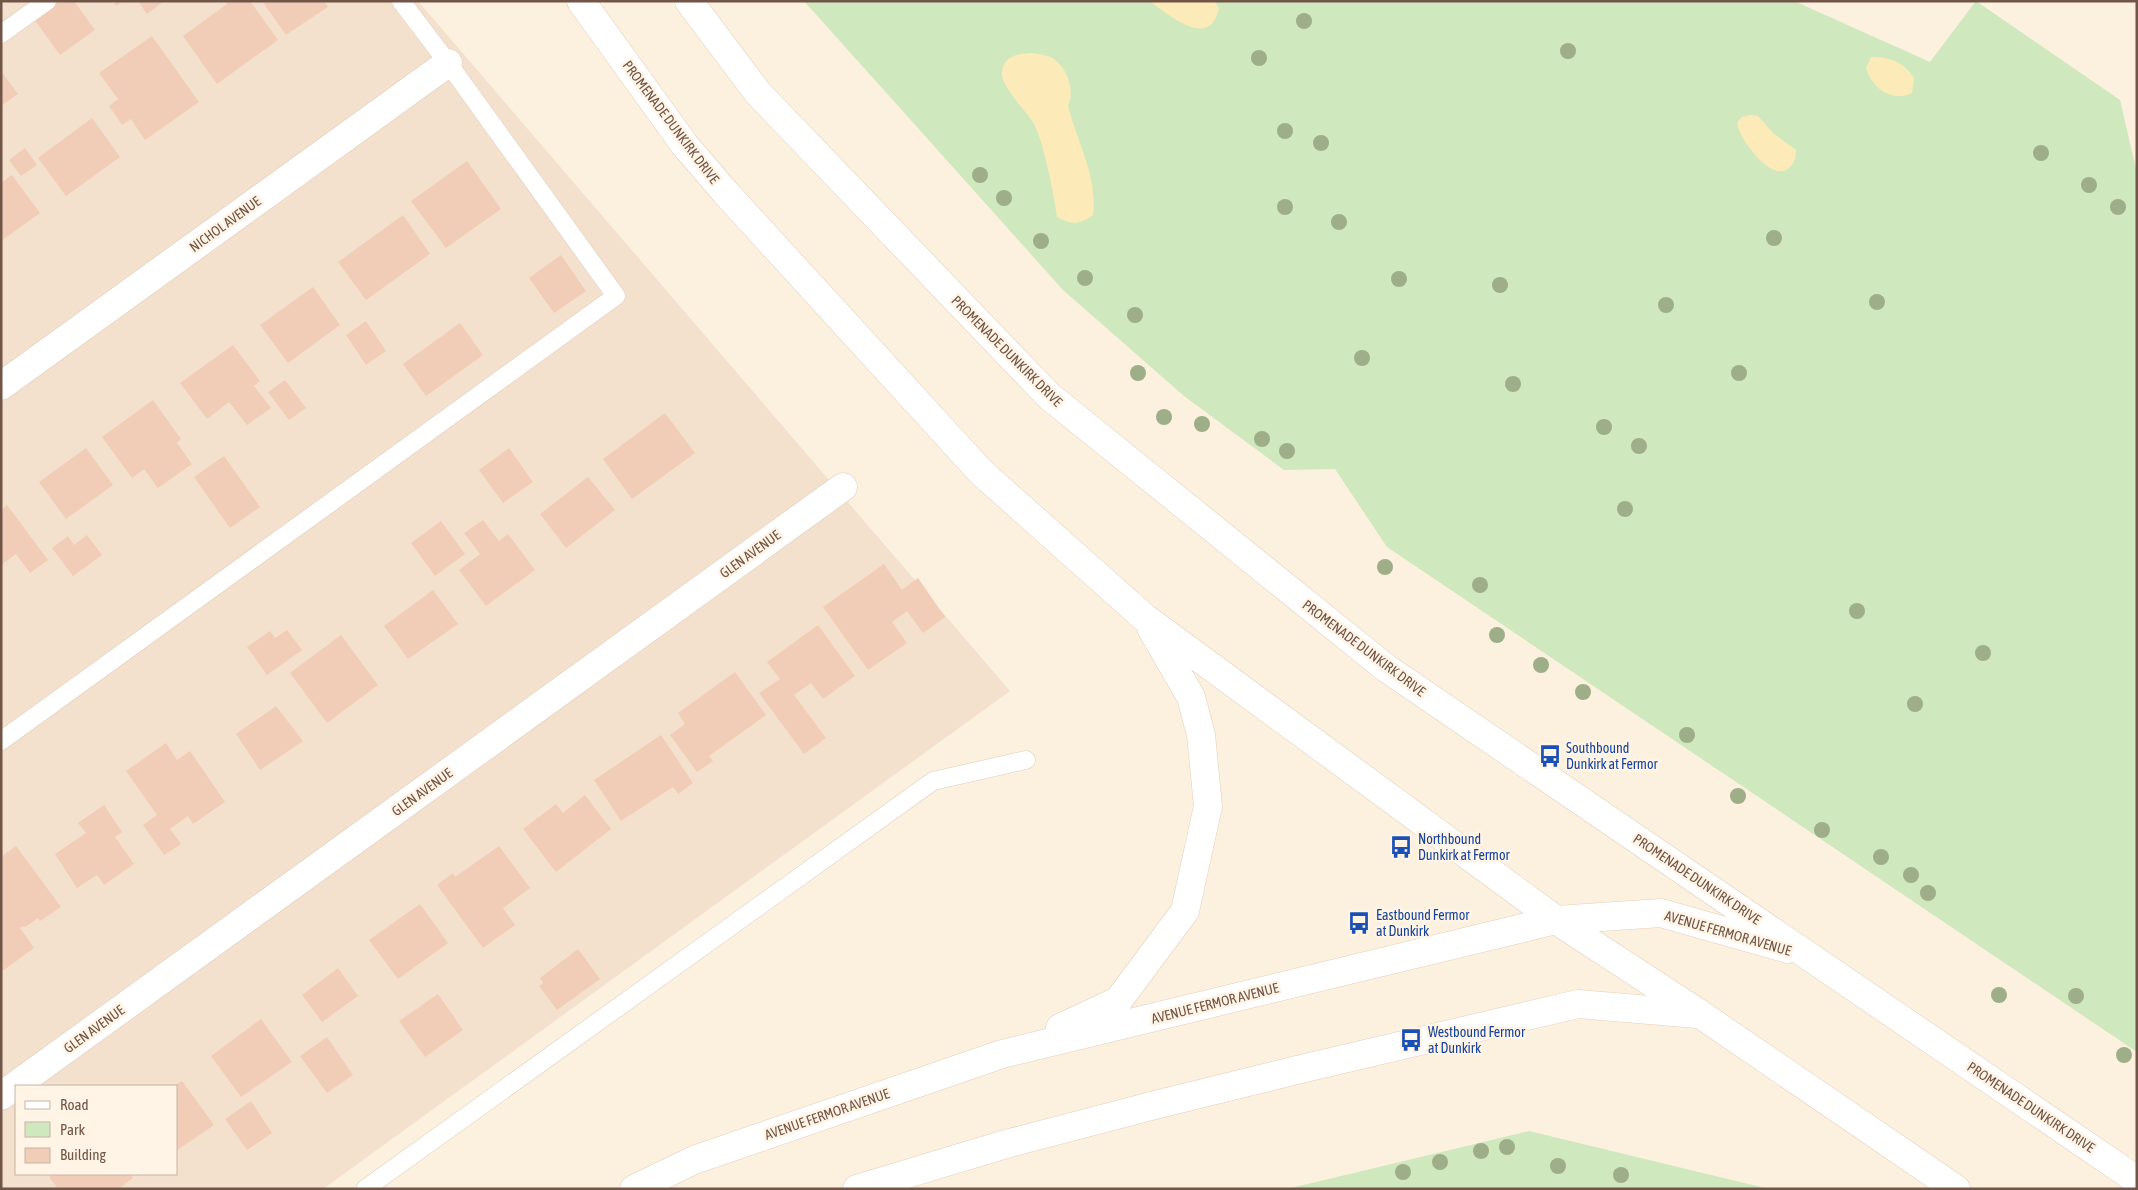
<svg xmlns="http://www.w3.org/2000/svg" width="2138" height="1190" font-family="'Asap Condensed',sans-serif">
<rect width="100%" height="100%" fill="#fcf0df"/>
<path fill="#f3e1cd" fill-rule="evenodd" d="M1 1H418L1010 691 323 1189H1ZM16 1086H176V1174H16Z"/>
<path fill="#d0e8be" d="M804 1H1794L1930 62 1976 1 2120 100 2137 173V1052L1387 547 1335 469 1284 470 1184 396 1063 290Z
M1529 1131 1769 1189H1287Z"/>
<path fill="#fcebb9" d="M1149 1H1214L1219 8C1210 51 1170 15 1149 1Z
M1031 53C1037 54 1049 55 1054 59 1068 70 1075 90 1068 106 1077 142 1098 177 1093 215 1079 225 1072 225 1057 217 1054 195 1044 143 1034 124 1027 112 1000 85 1002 72 1004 55 1018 54 1031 53Z
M1871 57C1890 57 1904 62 1914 78L1912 93C1892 103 1872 88 1866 68Z
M1750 115 1758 116 1773 133 1796 150C1796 158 1795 162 1789 168 1772 184 1738 138 1737 122L1742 117Z"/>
<path fill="#f1cdb7" d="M59 1H74L95 30 60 55 34 19Z
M113 1H123L116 6Z
M138 1H164L147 14Z
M226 1H250L278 40 217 84 183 36 227 4Z
M262 1H324L328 7 286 35Z
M152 36 199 102 145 140 131 119 122 125 109 106 118 99 99 73Z
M1 71 18 94 1 106Z
M92 118 120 157 66 196 38 158Z
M25 148 37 165 21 176 9 160Z
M467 161 501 209 446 248 411 201Z
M12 175 40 213 1 241V183Z
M403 215 430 254 366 300 338 262Z
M561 255 586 291 554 313 529 278Z
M313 287 340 325 288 363 260 325Z
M366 321 386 351 366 365 346 335Z
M460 323 483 355 426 396 403 364Z
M233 345 260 381 254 386 271 408 247 425 229 402 207 419 180 383Z
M285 380 306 408 289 420 268 392Z
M153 400 181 439 177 443 192 464 158 488 144 469 132 478 102 437Z
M665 413 695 453 632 499 603 459Z
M86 448 113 485 66 519 39 482Z
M509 448 533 482 503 503 479 470Z
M224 456 260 507 230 528 194 477Z
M588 477 615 510 566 548 540 514Z
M7 505 48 560 30 573 16 554 1 565V510Z
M483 520 499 541 508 534 535 570 486 606 459 570 480 554 464 533Z
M441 521 465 554 435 576 411 543Z
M87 535 102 555 73 576 52 548 68 536 74 545Z
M884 564 902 590 918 578 945 617 923 633 907 611 892 622 907 643 868 670 823 607Z
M433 590 458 624 408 659 384 626Z
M818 625 855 676 823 699 811 683 794 695 826 738 804 754 759 693 780 679 767 662Z
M287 630 302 650 267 675 247 647 270 631 275 638Z
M341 635 378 685 327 723 290 673Z
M735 672 766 715 709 756 713 761 697 772 670 735 685 724 678 713Z
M276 706 303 741 260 770 236 734Z
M661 735 693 783 678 794 673 787 621 821 594 780Z
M166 743 177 760 190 751 225 802 193 824 188 816 170 829 181 844 164 855 143 825 157 815 126 771Z
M585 795 611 829 556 872 523 829 556 804 563 813Z
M104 805 122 832 115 837 134 864 104 885 97 875 77 888 55 854 86 833 78 823Z
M16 846 61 907 40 921 38 918 25 927 24 926 20 928 34 948 1 972V857Z
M499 846 530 888 503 908 515 925 483 948 437 885 453 873 455 877Z
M420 904 448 943 398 979 369 940Z
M578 949 600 979 557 1010 539 986 543 983 540 978Z
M338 968 358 996 322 1022 302 995Z
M438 994 463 1030 425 1057 399 1021Z
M261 1019 292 1062 241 1097 211 1056Z
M327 1037 353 1075 327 1093 300 1056Z
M182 1081 214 1125 176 1151V1086H174Z
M251 1101 272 1133 247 1150 225 1119Z
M53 1174H130L133 1178 118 1189H58L49 1177Z"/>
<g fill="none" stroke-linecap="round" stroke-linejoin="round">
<defs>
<path id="service" d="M1 34 47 1
M1 741 616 296 448 63 401 1
M365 1189 933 781 1026 760"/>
<path id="minor" d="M1 386 448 63
M1 1096 843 487"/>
<path id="secondary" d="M581 1 684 144 725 192 981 472 1145 618 1556 920 1700 1014 1956 1189
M689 1 758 93 1049 396 1386 668 2137 1180
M1060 1028 1118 1001 1185 911 1208 806 1201 735 1191 697 1151 628
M634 1189 694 1160 1002 1054 1556 920 1661 913 1788 949
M857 1189 1006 1144 1155 1105 1301 1069 1578 1004 1697 1014"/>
</defs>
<use href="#service" stroke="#dfccbb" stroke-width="19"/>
<use href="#minor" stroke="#dfccbb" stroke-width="29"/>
<use href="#secondary" stroke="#e6cebb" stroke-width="29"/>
<use href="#service" stroke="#fff" stroke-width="18"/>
<use href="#minor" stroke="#fff" stroke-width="28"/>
<use href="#secondary" stroke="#fff" stroke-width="28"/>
</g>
<g fill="#9eae88">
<circle cx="1304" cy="21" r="8"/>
<circle cx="1568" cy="51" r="8"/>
<circle cx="1259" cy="58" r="8"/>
<circle cx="1285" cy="131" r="8"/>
<circle cx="1321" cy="143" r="8"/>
<circle cx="2041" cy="153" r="8"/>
<circle cx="980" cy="175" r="8"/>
<circle cx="2089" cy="185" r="8"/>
<circle cx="1004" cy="198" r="8"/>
<circle cx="1285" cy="207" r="8"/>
<circle cx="2118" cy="207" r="8"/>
<circle cx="1339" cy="222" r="8"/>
<circle cx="1774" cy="238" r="8"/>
<circle cx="1041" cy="241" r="8"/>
<circle cx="1085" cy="278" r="8"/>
<circle cx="1399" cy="279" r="8"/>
<circle cx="1500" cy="285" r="8"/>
<circle cx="1877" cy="302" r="8"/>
<circle cx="1666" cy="305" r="8"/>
<circle cx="1135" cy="315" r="8"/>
<circle cx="1362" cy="358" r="8"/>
<circle cx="1138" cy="373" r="8"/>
<circle cx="1739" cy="373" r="8"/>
<circle cx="1513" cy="384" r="8"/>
<circle cx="1164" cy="417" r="8"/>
<circle cx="1202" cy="424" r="8"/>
<circle cx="1604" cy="427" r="8"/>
<circle cx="1262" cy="439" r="8"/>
<circle cx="1639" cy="446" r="8"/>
<circle cx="1287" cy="451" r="8"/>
<circle cx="1625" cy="509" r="8"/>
<circle cx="1385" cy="567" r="8"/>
<circle cx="1480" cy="585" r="8"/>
<circle cx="1857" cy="611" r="8"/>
<circle cx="1497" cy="635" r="8"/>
<circle cx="1983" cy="653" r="8"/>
<circle cx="1541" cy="665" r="8"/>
<circle cx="1583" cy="692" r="8"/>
<circle cx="1915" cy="704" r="8"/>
<circle cx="1687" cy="735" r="8"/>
<circle cx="1738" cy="796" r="8"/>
<circle cx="1822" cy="830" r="8"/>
<circle cx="1881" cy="857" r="8"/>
<circle cx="1911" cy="875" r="8"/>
<circle cx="1928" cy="893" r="8"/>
<circle cx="1999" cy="995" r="8"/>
<circle cx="2076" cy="996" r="8"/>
<circle cx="2124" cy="1055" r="8"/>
<circle cx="1507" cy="1147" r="8"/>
<circle cx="1481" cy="1151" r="8"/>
<circle cx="1440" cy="1162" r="8"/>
<circle cx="1558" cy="1166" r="8"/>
<circle cx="1403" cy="1172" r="8"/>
<circle cx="1621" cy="1175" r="8"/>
</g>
<defs>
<symbol id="bus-bare" viewBox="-9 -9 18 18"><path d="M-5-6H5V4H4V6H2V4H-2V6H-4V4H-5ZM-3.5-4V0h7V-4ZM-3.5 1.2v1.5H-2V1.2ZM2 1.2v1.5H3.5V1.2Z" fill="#1a4fb4" stroke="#fff4e5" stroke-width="2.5" paint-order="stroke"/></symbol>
</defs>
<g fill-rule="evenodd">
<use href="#bus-bare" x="1534" y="740" width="32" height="32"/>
<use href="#bus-bare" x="1385" y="831" width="32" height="32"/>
<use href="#bus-bare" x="1343" y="907" width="32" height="32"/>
<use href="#bus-bare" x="1395" y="1024" width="32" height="32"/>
</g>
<g text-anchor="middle" stroke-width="5" stroke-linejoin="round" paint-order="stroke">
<g font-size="14" fill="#715547" stroke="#fff4e5">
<text transform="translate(671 122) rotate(53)" y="5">PROMENADE DUNKIRK DRIVE</text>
<text transform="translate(225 224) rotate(-36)" y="5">NICHOL AVENUE</text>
<text transform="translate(1007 351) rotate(45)" y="5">PROMENADE DUNKIRK DRIVE</text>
<text transform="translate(750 554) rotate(-36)" y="5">GLEN AVENUE</text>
<text transform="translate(1364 648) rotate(37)" y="5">PROMENADE DUNKIRK DRIVE</text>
<text transform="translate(422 792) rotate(-36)" y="5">GLEN AVENUE</text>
<text transform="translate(1697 879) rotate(34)" y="5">PROMENADE DUNKIRK DRIVE</text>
<text transform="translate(1728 933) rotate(16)" y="5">AVENUE FERMOR AVENUE</text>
<text transform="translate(1215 1003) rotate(-14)" y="5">AVENUE FERMOR AVENUE</text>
<text transform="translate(94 1029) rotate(-36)" y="5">GLEN AVENUE</text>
<text transform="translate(2031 1107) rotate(34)" y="5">PROMENADE DUNKIRK DRIVE</text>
<text transform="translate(827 1114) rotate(-19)" y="5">AVENUE FERMOR AVENUE</text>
</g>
<g font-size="14" fill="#164399" stroke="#fff4e5" text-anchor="start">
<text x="1566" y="753">Southbound<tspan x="1566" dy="16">Dunkirk at Fermor</tspan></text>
<text x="1418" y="844">Northbound<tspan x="1418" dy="16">Dunkirk at Fermor</tspan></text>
<text x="1376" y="920">Eastbound Fermor<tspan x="1376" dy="16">at Dunkirk</tspan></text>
<text x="1428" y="1037">Westbound Fermor<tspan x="1428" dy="16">at Dunkirk</tspan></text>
</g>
</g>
<rect width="2138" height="1190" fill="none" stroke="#715547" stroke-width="5"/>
<rect x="15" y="1085" width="162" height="90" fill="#fff4e5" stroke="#c6b4a6"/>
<rect x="25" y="1101" width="25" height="8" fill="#ffffff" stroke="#c6b4a6"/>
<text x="60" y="1110" font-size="15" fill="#715547">Road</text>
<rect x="25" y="1122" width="25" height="15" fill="#d0e8be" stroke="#c6b4a6"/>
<text x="60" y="1135" font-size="15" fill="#715547">Park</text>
<rect x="25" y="1148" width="25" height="15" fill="#f1cdb7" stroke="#c6b4a6"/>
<text x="60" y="1160" font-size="15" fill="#715547">Building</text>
</svg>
